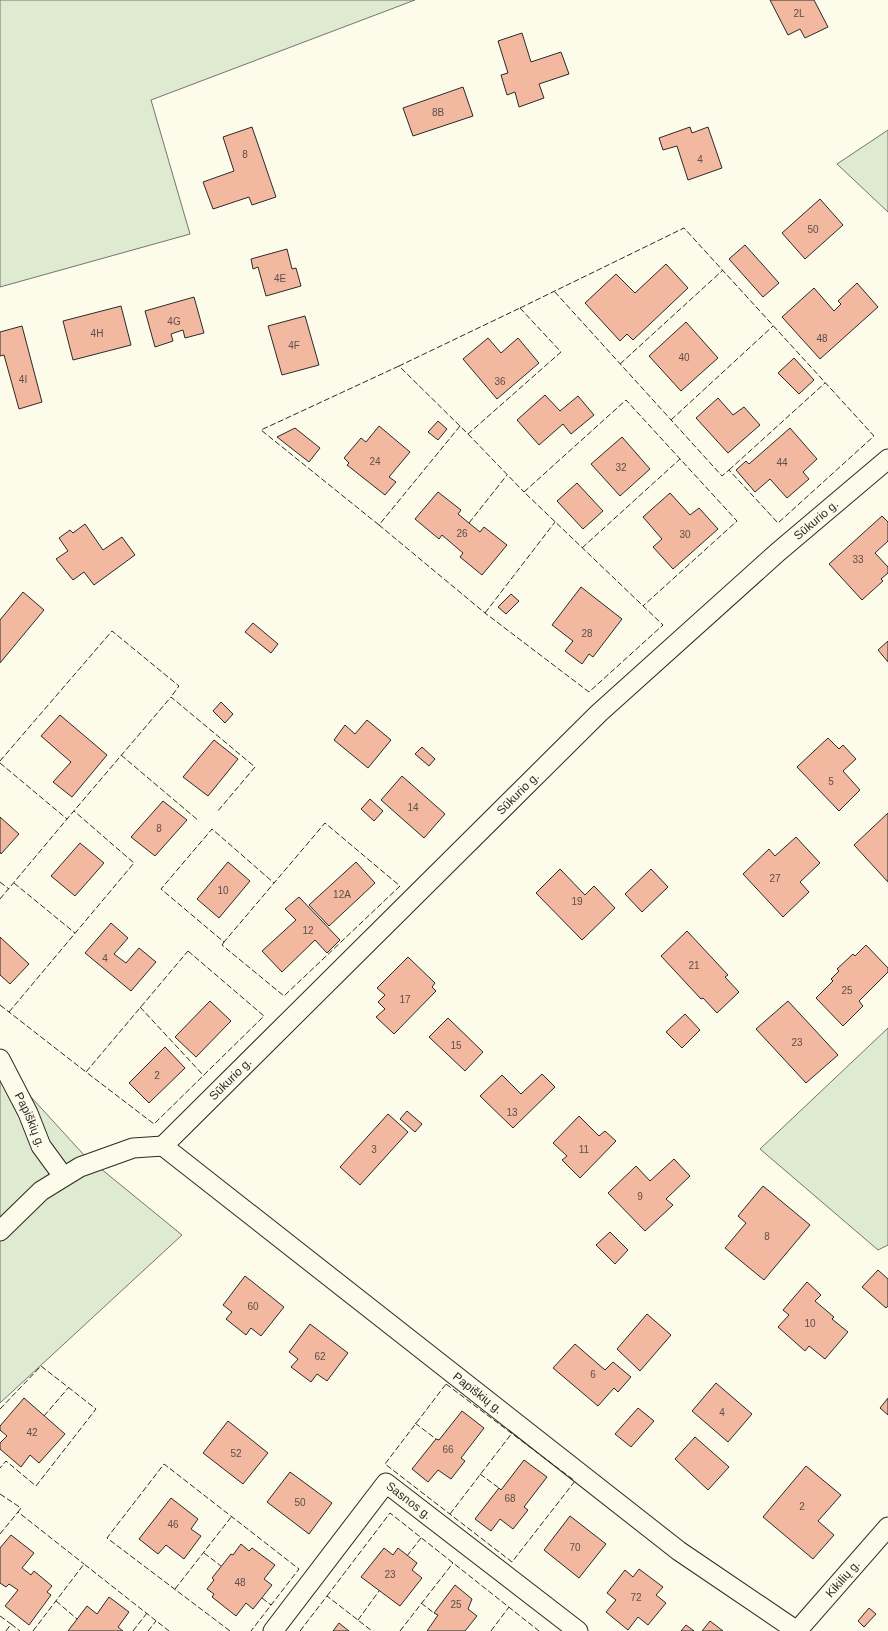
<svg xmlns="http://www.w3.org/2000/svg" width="888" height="1631" font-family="Helvetica,sans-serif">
<rect width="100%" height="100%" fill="#fdfbea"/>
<path fill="#deebd1" stroke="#74746e" d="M0 0H415L151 100 190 234 0 287Z
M888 130V212L837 164Z
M888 1028V1245L878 1250 760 1149Z
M0 1063 84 1155 182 1235 0 1403Z"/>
<path fill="#f2b8a0" stroke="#2b2b2b" d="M770 0H814L828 27 805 38 800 29 788 35Z
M522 33 531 62 561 52 569 74 539 84 544 98 519 107 515 92 507 95 501 75 508 73 498 41Z
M463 87 473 116 413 136 403 108Z
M252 127 276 197 252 205 249 197 213 209 203 182 234 171 223 137Z
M690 127 692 133 708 127 722 168 688 180 677 146 663 150 659 138Z
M820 199 843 225 805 259 782 233Z
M745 245 779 283 763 297 729 259Z
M287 249 292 269 296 268 301 286 266 296 258 267 253 269 251 259Z
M666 264 688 288 633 340 627 334 620 341 585 303 616 274 635 293Z
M857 283 878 307 820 359 782 317 814 288 834 311 841 304 838 301Z
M194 297 204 333 185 338 183 330 171 334 173 341 155 347 145 311Z
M121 306 131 345 73 360 63 321Z
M305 316 319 365 282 375 268 326Z
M686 322 718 358 681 391 649 356Z
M22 326 42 402 19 409 4 355 0 356V332Z
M488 338 501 353 518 338 539 363 497 399 463 359Z
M794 358 814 380 799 394 778 373Z
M545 395 560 411 578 396 594 415 571 434 563 424 539 445 517 420Z
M718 398 733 415 744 407 760 425 728 453 696 418Z
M438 421 447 429 438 440 428 432Z
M379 426 410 452 389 477 396 482 385 495 347 465 349 463 344 458 361 438 366 442Z
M295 428 320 448 309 462 277 437Z
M790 428 817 459 803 472 809 479 787 498 770 479 755 492 736 470 746 461 749 464Z
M622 437 650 469 620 496 591 464Z
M577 483 603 511 583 529 557 501Z
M438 492 461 510 458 514 480 532 484 527 507 545 482 575 460 557 463 553 442 535 439 539 415 519Z
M670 493 690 515 699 508 718 529 673 569 653 547 662 539 643 517Z
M882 516 888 522V541L875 553 888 567V573L881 579 883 581 862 600 829 564Z
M85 524 103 550 122 537 135 555 94 585 84 572 73 580 56 559 68 551 59 538 70 530 73 533Z
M581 587 622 619 593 657 589 654 582 664 565 651 573 641 552 625Z
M23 592 44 610 0 663V620Z
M511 594 519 601 506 614 498 607Z
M253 623 278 644 271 653 245 632Z
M888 641V662L878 650Z
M221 702 233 714 225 723 213 711Z
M60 715 107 755 72 797 53 782 71 762 41 736Z
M367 720 391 740 368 768 334 740 345 725 355 734Z
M828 738 839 749 843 745 856 759 843 771 860 790 839 811 797 767Z
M214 740 238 759 208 796 183 777Z
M422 747 435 759 429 766 415 754Z
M402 776 445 814 424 838 381 800Z
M370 799 383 811 374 821 361 809Z
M163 801 187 820 155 856 131 837Z
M888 813V882L854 845Z
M0 817 19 834 1 854 0 852Z
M796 837 820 863 800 882 809 892 783 917 743 874 769 849 775 856Z
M80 843 104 863 75 896 51 876Z
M228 862 250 881 219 918 197 899Z
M356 862 375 883 329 926 309 905Z
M560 869 585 895 594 886 615 908 582 940 536 893Z
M651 869 668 887 642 912 625 894Z
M299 897 340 940 327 953 315 940 282 972 262 951 296 920 285 909Z
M111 923 128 938 114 954 126 963 139 948 156 962 131 991 85 953Z
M687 931 728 975 725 977 739 992 717 1013 703 998 701 999 661 956Z
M0 937 29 964 10 984 0 975Z
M866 945 888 968V972L859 1001 863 1006 843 1026 816 998 833 981 831 979 839 971 837 969 853 954 855 956Z
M408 957 435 983 432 987 436 991 394 1034 376 1017 385 1009 378 1002 385 995 377 988Z
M210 1001 231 1021 196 1057 175 1037Z
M788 1001 838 1055 806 1083 756 1029Z
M685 1014 700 1030 682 1048 666 1032Z
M448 1018 483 1052 465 1071 429 1037Z
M165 1047 185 1068 149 1103 129 1083Z
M542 1074 555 1087 513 1128 480 1096 502 1075 521 1094Z
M407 1111 422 1124 415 1132 400 1119Z
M388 1114 408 1132 360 1185 340 1167Z
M579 1116 599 1136 605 1131 616 1141 580 1178 562 1160 567 1156 553 1143Z
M674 1159 690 1176 666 1199 673 1205 645 1231 608 1193 636 1166 650 1181Z
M763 1186 810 1225 764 1280 725 1248 746 1223 738 1216Z
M610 1232 628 1250 615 1264 596 1245Z
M878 1270 888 1279V1306L886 1308 862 1287Z
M245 1276 284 1307 261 1336 251 1328 246 1335 226 1319 232 1312 223 1305Z
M807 1282 821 1295 815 1301 834 1317 832 1319 848 1332 825 1359 809 1346 805 1351 778 1327 789 1315 783 1310Z
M647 1314 671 1335 640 1371 617 1349Z
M310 1324 348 1353 327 1381 317 1374 311 1382 291 1367 298 1359 289 1352Z
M575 1344 605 1370 613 1362 631 1377 618 1392 614 1388 598 1406 553 1368Z
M716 1383 752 1414 728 1442 692 1411Z
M24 1398 65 1434 39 1463 30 1455 21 1467 0 1449V1443L7 1436 0 1430V1426Z
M888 1398V1415L880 1408Z
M638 1408 654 1421 631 1447 615 1434Z
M462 1411 484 1428 461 1458 465 1461 451 1479 438 1470 428 1482 412 1469 436 1439 439 1440Z
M228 1421 268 1453 243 1484 203 1453Z
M695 1437 729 1467 708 1490 675 1459Z
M524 1460 547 1477 524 1507 528 1510 513 1529 500 1519 491 1531 475 1519 499 1488 501 1490Z
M806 1466 841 1495 818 1521 834 1535 813 1559 763 1517Z
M290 1472 332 1503 309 1534 267 1502Z
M171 1498 198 1519 191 1529 201 1536 184 1559 166 1545 158 1554 139 1539Z
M570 1516 606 1544 579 1578 544 1550Z
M11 1535 34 1553 22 1568 31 1575 34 1571 52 1586 47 1592 51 1595 29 1625 5 1606 18 1590 9 1584 6 1587 0 1583V1548Z
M241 1544 249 1551 252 1548 275 1565 264 1579 272 1585 253 1609 246 1603 236 1616 212 1597 214 1594 207 1589 214 1580 212 1578 231 1554 233 1555Z
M384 1548 393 1555 398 1548 417 1563 412 1570 422 1578 400 1606 361 1577Z
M639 1569 663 1587 656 1595 666 1603 648 1625 638 1617 628 1630 606 1612 616 1600 607 1593 625 1570 633 1577Z
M455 1585 472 1599 468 1609 477 1616 465 1631H427L438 1615 434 1613Z
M109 1597 129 1612 118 1627 123 1631H68L87 1606 97 1614Z
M869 1608 876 1614 864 1627 858 1621Z
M710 1621 723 1631H702Z
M339 1623 349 1631H333Z
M686 1625 694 1631H681Z"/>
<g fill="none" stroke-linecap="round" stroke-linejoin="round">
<defs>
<g id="minor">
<path id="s1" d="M0 1059 28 1113 41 1146 63 1176"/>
<path id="s2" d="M163 1146 599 713 778 552 888 459"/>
<path id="s3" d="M163 1146 679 1551 797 1631 888 1527"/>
<path d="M0 1231 41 1191 80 1167 133 1148 163 1146"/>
<path id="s4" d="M273 1631 386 1483 578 1631"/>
</g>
</defs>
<use href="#minor" stroke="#2b2b2b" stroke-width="21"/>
<use href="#minor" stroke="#fdfbea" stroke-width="19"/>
<path stroke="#2b2b2b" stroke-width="1" stroke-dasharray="6 2.5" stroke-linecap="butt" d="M520 308 684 228 874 436 778 523 729 470 722 476 554 291
M520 308 561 352 468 434 399 366Z
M620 364 723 270
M671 420 773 326
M460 426 379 525 485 613 589 692 663 625C617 581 571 537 524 492L626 400 737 521 643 606
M468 434 524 492
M729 470 825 383
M469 523 507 475
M379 525 261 430 399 366
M582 548 680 459
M485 613 555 522
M121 755 199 821
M0 761 112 631 179 686 171 697
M0 763 67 819 171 697 255 767 217 812
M0 882 9 889
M14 883 75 933
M0 899 67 819
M224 942 222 945 284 996 400 886 325 823 224 942 161 889 212 829 274 883
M188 951 264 1016 154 1124 86 1072Z
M0 1005 86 1072
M140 1007 204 1076
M9 1012 134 863 74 811
M446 1384 575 1481 512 1562 385 1464Z
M0 1409 41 1366 96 1409 36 1486 6 1461 0 1468
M44 1416 69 1387
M415 1423 436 1439
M480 1474 499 1488
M0 1494 21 1508 18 1512 84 1564
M450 1514 512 1433
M0 1534 18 1512
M204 1553 221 1566
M407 1556 421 1538
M175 1589 232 1516
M327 1596 390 1513 539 1631
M262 1598 271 1605
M56 1601 77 1619
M421 1603 434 1613
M0 1616 11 1624
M358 1620 379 1591
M6 1631 11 1624 20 1631
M33 1631 84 1564 169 1631
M133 1631 147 1613
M148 1631 156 1621
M230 1631 107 1538 164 1464 299 1569 251 1631
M300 1631 327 1596 372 1631
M400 1631 453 1563
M491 1631 509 1607"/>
</g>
<g text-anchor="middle" stroke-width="4" stroke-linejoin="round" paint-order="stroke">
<g font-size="10" fill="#5d4e48">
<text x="799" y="17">2L</text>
<text x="438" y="116">8B</text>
<text x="245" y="158">8</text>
<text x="700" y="163">4</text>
<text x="813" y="233">50</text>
<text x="280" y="282">4E</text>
<text x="174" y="325">4G</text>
<text x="97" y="337">4H</text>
<text x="822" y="342">48</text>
<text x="294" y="349">4F</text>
<text x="684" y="361">40</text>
<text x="23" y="383">4I</text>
<text x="500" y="385">36</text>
<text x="375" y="465">24</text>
<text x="782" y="466">44</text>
<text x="621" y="471">32</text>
<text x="462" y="537">26</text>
<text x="685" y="538">30</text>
<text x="858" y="563">33</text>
<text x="587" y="637">28</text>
<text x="831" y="785">5</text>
<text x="413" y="811">14</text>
<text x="159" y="832">8</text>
<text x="775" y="882">27</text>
<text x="223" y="894">10</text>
<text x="342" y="898">12A</text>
<text x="577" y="905">19</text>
<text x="308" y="934">12</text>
<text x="105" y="962">4</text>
<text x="694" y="969">21</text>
<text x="847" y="994">25</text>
<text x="405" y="1003">17</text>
<text x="797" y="1046">23</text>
<text x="456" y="1049">15</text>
<text x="157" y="1079">2</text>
<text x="512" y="1116">13</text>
<text x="374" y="1153">3</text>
<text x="584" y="1153">11</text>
<text x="640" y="1200">9</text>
<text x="767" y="1240">8</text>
<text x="253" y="1310">60</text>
<text x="810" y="1327">10</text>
<text x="320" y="1360">62</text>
<text x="593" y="1378">6</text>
<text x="722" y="1416">4</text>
<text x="32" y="1436">42</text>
<text x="448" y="1453">66</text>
<text x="236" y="1457">52</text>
<text x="510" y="1502">68</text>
<text x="300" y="1506">50</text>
<text x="802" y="1510">2</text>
<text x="173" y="1528">46</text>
<text x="575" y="1551">70</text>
<text x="390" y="1578">23</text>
<text x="240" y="1586">48</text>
<text x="636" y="1601">72</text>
<text x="456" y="1608">25</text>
</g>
<g font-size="12" fill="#2b2b2b" stroke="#fdfbea">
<text dy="4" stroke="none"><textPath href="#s2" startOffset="905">Sūkurio g.</textPath></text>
<text dy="4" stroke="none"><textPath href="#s2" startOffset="500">Sūkurio g.</textPath></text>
<text dy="4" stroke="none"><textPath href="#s2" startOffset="95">Sūkurio g.</textPath></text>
<text dy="4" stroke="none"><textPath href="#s1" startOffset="68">Papiškių g.</textPath></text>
<text dy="4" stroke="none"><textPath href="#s3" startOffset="400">Papiškių g.</textPath></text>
<text dy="4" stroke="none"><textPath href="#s4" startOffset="215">Sasnos g.</textPath></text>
<text dy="4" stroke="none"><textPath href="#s3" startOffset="868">Kikilių g.</textPath></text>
</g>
</g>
</svg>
